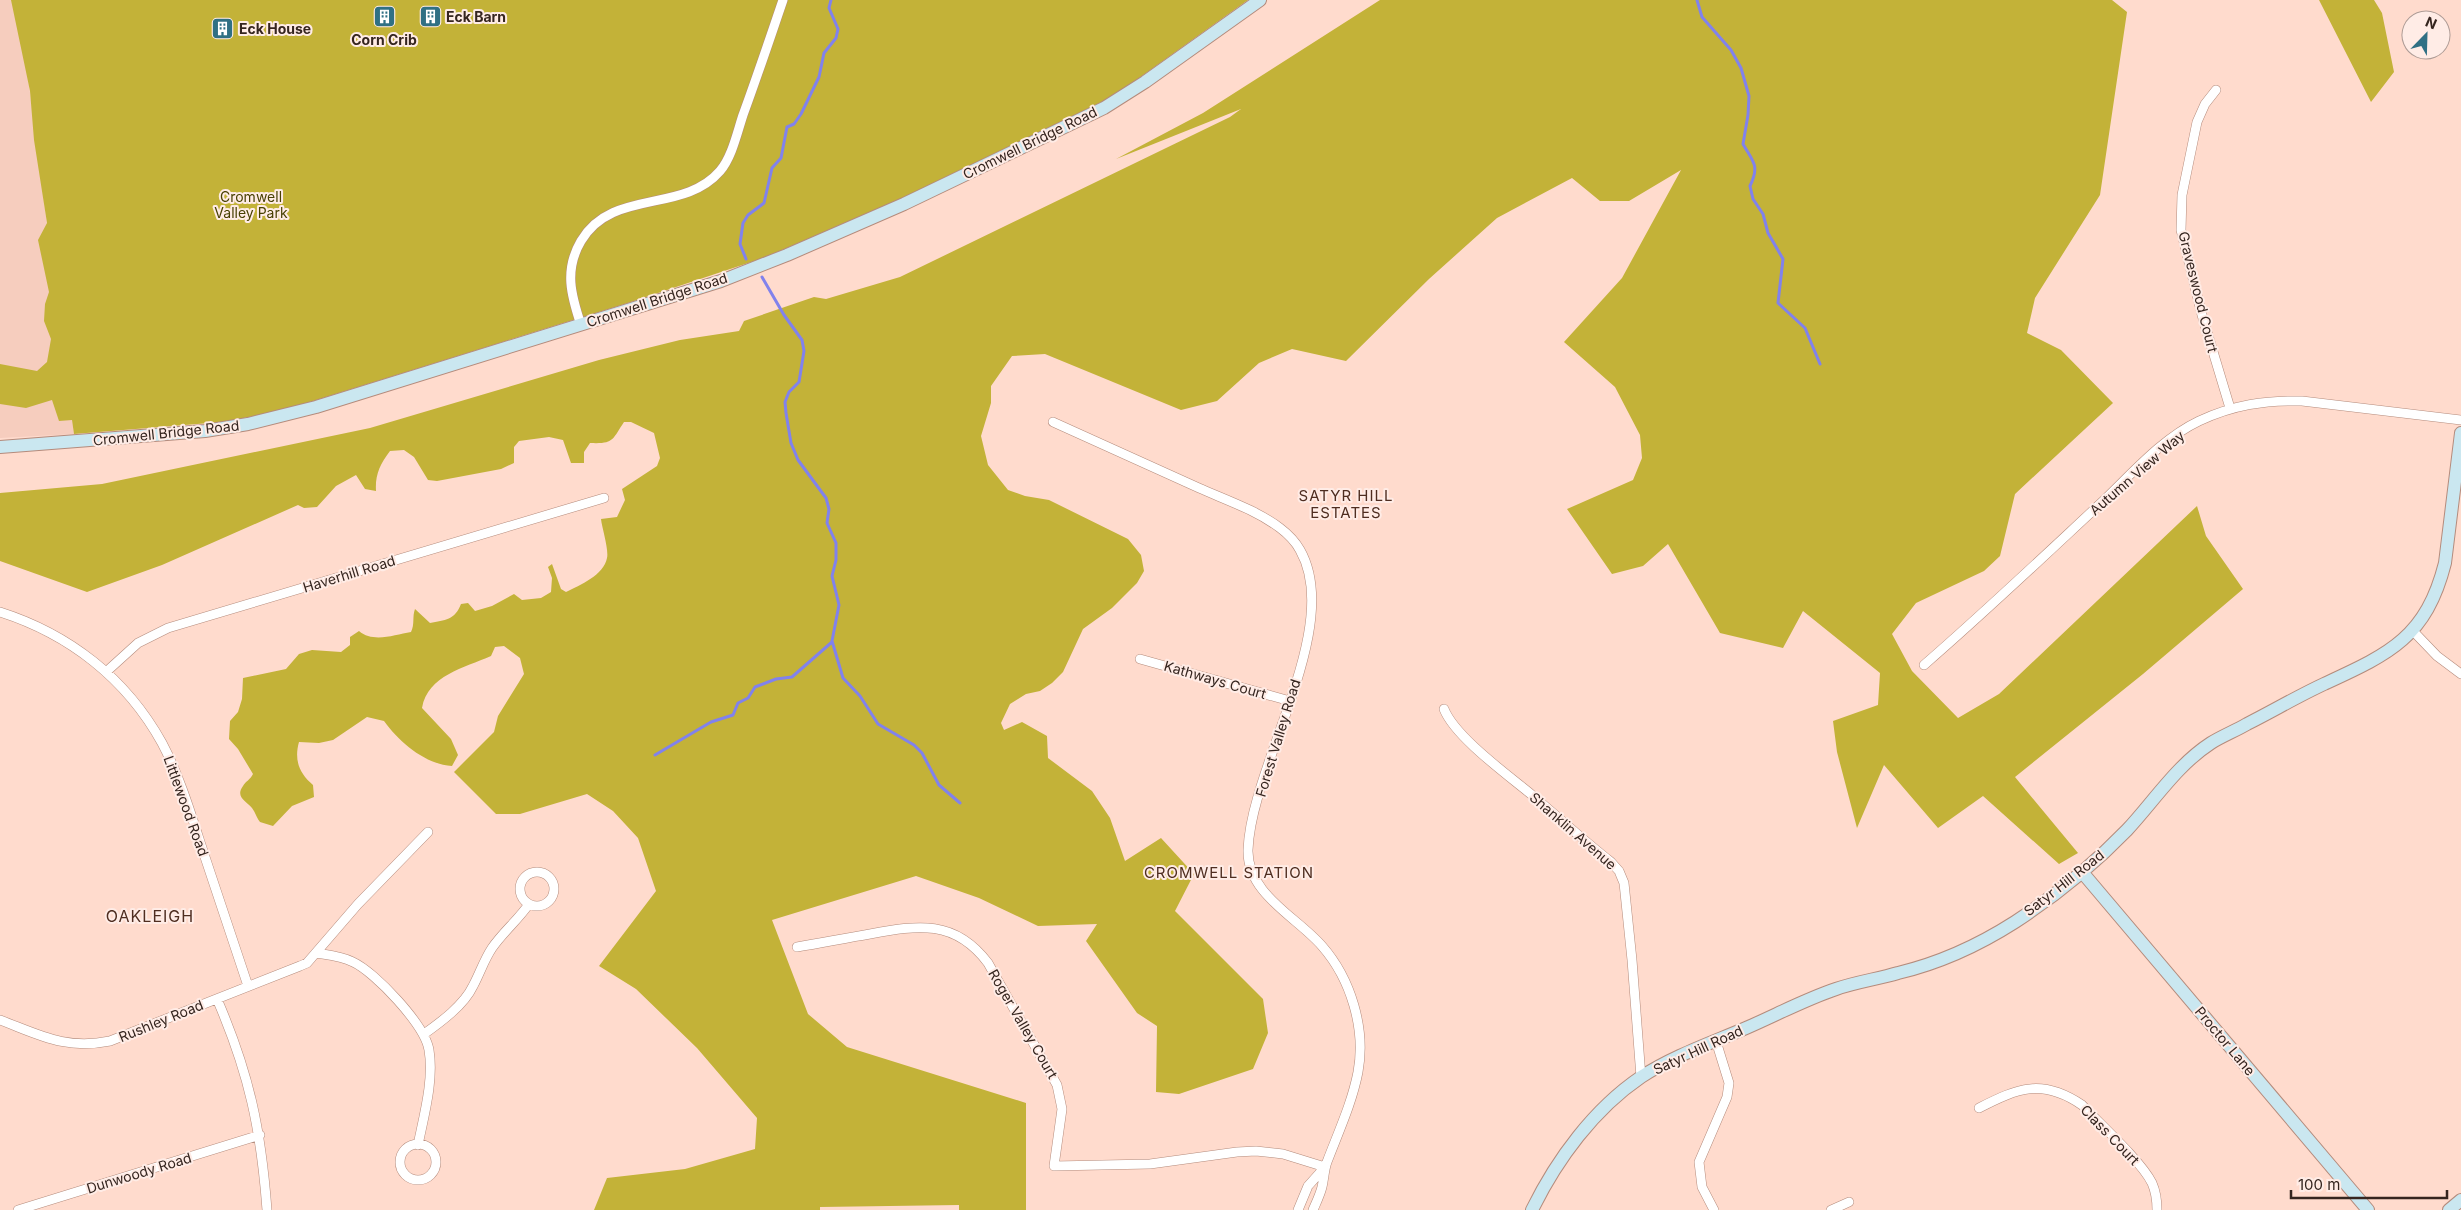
<svg xmlns="http://www.w3.org/2000/svg" width="2461" height="1210" font-family="Inter,sans-serif">
<rect width="100%" height="100%" fill="#ffdbcd"/>
<path fill="#f6cdbe" d="M0 0H18L74 434 0 438Z"/>
<path fill="#c3b238" d="M11 0H1248L1114 96 900 199 766 257 628 303 281 411 222 422 74 434 72 420 59 421 52 400 26 408 0 404V364L37 371 47 362 51 339 44 321 45 304 49 292 38 240 47 223 34 140 30 91Z
M1380 0H2112L2127 12 2100 195 2035 298 2027 333 2061 350 2113 403 2015 494 2000 556 1984 571 1916 603 1892 634 1912 671 1958 718 1999 694 2197 506 2206 536 2243 589 2143 674 2015 777 2078 853 2059 864 1983 796 1938 828 1884 765 1857 828 1837 752 1833 721 1878 705 1880 673 1803 611 1783 648 1720 633 1668 544 1643 566 1612 574 1567 509 1633 480 1642 458 1640 435 1615 387 1564 342 1622 278 1681 170 1629 201H1600L1572 178 1497 218 1429 279 1346 361 1292 349 1259 363 1217 401 1181 410 1045 354 1012 356 991 386V403L981 436 988 465 1008 490 1025 496 1049 500 1128 539 1141 555 1144 571 1137 583 1112 608 1083 629 1063 672 1052 683 1040 691 1026 694 1010 704 1001 723 1004 730 1022 722 1047 736 1048 758 1092 791 1110 818 1125 861 1161 838 1194 874 1175 911 1263 999 1268 1033 1253 1069 1179 1094 1156 1092 1157 1026 1137 1013 1086 941 1097 924 1038 926 979 898 916 876 772 920 808 1014 847 1047 1026 1103V1210H959V1205L820 1207V1210H594L607 1178 685 1169 755 1149 757 1118 697 1048 636 989 599 966 656 891 638 838 613 811 587 794 520 814H496L454 772 494 732 498 716 524 674 520 658 504 646 495 647 491 656C464 668 428 675 422 708L451 739 458 755 452 766C425 764 400 743 384 721L367 717 333 740 319 743 299 742C294 760 299 773 313 785L314 797 292 806 273 826 260 822C257 818 255 812 252 808 246 801 235 797 243 786 246 781 250 780 253 774L238 749 229 739 230 721 238 712 242 699 243 678 286 669 299 654 312 650 341 652 350 645V637L359 631C373 643 394 635 411 632 415 624 412 617 415 609L430 623C445 620 455 620 461 604L468 603 475 611 492 606 514 594 522 600 541 598 551 592 552 578 548 567 552 564 561 589 566 592C580 585 604 575 607 558 609 550 602 528 601 519L617 517 625 500 622 489 657 466 660 458 654 433 631 422H624C612 440 614 444 590 443L584 452V463H571L563 440 549 437 519 441 514 447V463L501 469 437 481 428 480 414 457 404 450 390 451C380 464 375 475 376 491L365 489 356 475 336 486 317 507 304 508 298 505 162 565 87 592 0 561V493L102 484 370 428 599 360 680 340 739 331 744 321 814 297 826 299 900 277 1230 117 1241 109 1116 159 1203 113Z
M2319 0H2374L2382 13 2394 72 2371 102Z"/>
<g fill="none" stroke-linecap="round" stroke-linejoin="round">
<path stroke="#8182ec" stroke-width="3" d="M1697 0 1702 17 1731 50 1741 68 1749 96 1748 115 1743 144C1753 162 1760 165 1750 186L1753 199 1763 214 1768 233 1783 259 1778 303 1805 328 1820 364
M746 259 740 244 743 223 748 215 764 203 772 168 781 158 787 127 794 124 801 114 819 77 824 53 836 38 838 29 829 8 831 0
M762 277 784 315 802 340 804 351 799 382 789 392 785 402 786 413 791 443 798 460 826 498 829 509 827 523 836 543V560L832 576 839 605 832 641 843 678 860 696 878 724 914 745 922 753 939 785 960 803
M655 755 711 722 733 715 738 703 748 698 755 687 776 679 792 677 832 642"/>
<defs>
<path id="street" d="M2216 90 2205 104 2197 122 2182 195 2181 230 2202 315 2230 408
M581 325C571 295 564 270 581 241 612 188 683 214 720 171 732 157 737 133 743 115 757 77 770 38 783 0
M1053 422C1102 444 1151 466 1199 488 1226 500 1256 510 1280 528 1288 534 1295 541 1300 550 1344 627 1251 765 1248 850 1247 894 1297 917 1322 946 1351 979 1366 1029 1358 1072 1352 1103 1338 1133 1327 1162 1324 1170 1324 1179 1322 1187 1320 1195 1316 1203 1313 1210
M0 612C69 634 126 678 162 743 179 775 190 811 201 845 217 892 232 939 248 986
M2413 631 2437 656 2461 674
M1140 659 1290 701
M1924 665C1984 613 2042 558 2100 504 2130 476 2161 439 2199 421 2233 405 2265 400 2302 401L2461 420
M106 672 138 643 168 628 604 498
M1444 709C1455 737 1508 775 1532 795 1558 817 1584 841 1611 862L1619 871 1624 883 1632 960 1641 1077
M520 889a17 17 0 1 1 34 0a17 17 0 1 1-34 0Z
M797 947C821 943 846 938 870 934 918 925 955 919 988 963L1057 1085 1062 1109 1054 1166 1150 1164 1237 1152 1256 1151 1283 1154 1325 1167
M316 953C328 955 341 956 353 962 375 972 425 1025 429 1050 434 1080 424 1115 418 1145
M217 999C249 1073 261 1129 267 1210
M0 1020C40 1035 65 1050 110 1041L300 966 307 963 358 904 428 832
M424 1034C441 1022 464 1005 473 986 480 973 484 960 492 948 503 932 518 920 529 904
M1979 1108C2018 1088 2042 1078 2082 1105 2100 1124 2141 1161 2152 1183 2156 1192 2157 1201 2157 1210
M400 1162a18 18 0 1 1 36 0a18 18 0 1 1-36 0Z
M18 1210 260 1135
M1298 1210 1308 1186 1325 1167
M1714 1210 1702 1187 1699 1162 1727 1097 1729 1083 1716 1041
M1831 1210 1849 1202"/>
<path id="secondary" d="M0 447 205 431 248 424 316 407 721 281 787 255 904 204 1104 108 1145 82 1260 0
M2082 872 2368 1210
M1532 1210C1557 1159 1594 1109 1641 1077 1673 1056 1711 1043 1746 1028 1776 1015 1806 999 1836 989 1856 982 1878 979 1898 973 1940 963 1979 945 2015 922 2055 896 2093 865 2127 830 2154 801 2177 765 2211 743 2222 736 2235 731 2247 724 2273 711 2298 696 2324 684 2389 654 2426 638 2445 563L2461 433
M2449 1210 2461 1200"/>
</defs>
<use href="#street" stroke="#b48b7c" stroke-width="10"/>
<use href="#secondary" stroke="#b48b7c" stroke-width="14"/>
<use href="#street" stroke="#fff" stroke-width="9"/>
<use href="#secondary" stroke="#cae7f0" stroke-width="12"/>
</g>
<defs>
<symbol id="building-square" viewBox="-11 -11 22 22"><rect x="-9" y="-9" width="18" height="18" rx="4" fill="#307084" stroke="#ffece6"/><path d="M-4-6H4V6H1V3H-1V6H-4ZM-2.5-4.3h1.7v1.8h-1.7ZM.8-4.3h1.7v1.8H.8ZM-2.5-1h1.7V.8h-1.7ZM.8-1h1.7V.8H.8Z" fill="#fff"/></symbol>
</defs>
<g fill-rule="evenodd">
<use href="#building-square" x="372" y="4" width="25" height="25"/>
<use href="#building-square" x="418" y="4" width="25" height="25"/>
<use href="#building-square" x="210" y="16" width="25" height="25"/>
</g>
<g text-anchor="middle" stroke-width="4" stroke-linejoin="round" paint-order="stroke">
<g font-size="14" font-weight="bold" fill="#35251f" stroke="#ffece6" text-anchor="start">
<text x="446" y="22">Eck Barn</text>
<text x="239" y="34">Eck House</text>
<text x="384" y="45" text-anchor="middle">Corn Crib</text>
</g>
<g font-size="14" fill="#35251f" stroke="#ffece6">
<text transform="translate(1030 143) rotate(-26)" y="5">Cromwell Bridge Road</text>
<text transform="translate(2198 292) rotate(76)" y="5">Graveswood Court</text>
<text transform="translate(657 300) rotate(-18)" y="5">Cromwell Bridge Road</text>
<text transform="translate(166 433) rotate(-6)" y="5">Cromwell Bridge Road</text>
<text transform="translate(2137 473) rotate(-41)" y="5">Autumn View Way</text>
<text transform="translate(349 574) rotate(-17)" y="5">Haverhill Road</text>
<text transform="translate(1215 680) rotate(16)" y="5">Kathways Court</text>
<text transform="translate(1278 738) rotate(-73)" y="5">Forest Valley Road</text>
<text transform="translate(186 806) rotate(70)" y="5">Littlewood Road</text>
<text transform="translate(1573 831) rotate(41)" y="5">Shanklin Avenue</text>
<text transform="translate(2064 883) rotate(-38)" y="5">Satyr Hill Road</text>
<text transform="translate(161 1021) rotate(-22)" y="5">Rushley Road</text>
<text transform="translate(1023 1024) rotate(60)" y="5">Roger Valley Court</text>
<text transform="translate(2225 1041) rotate(50)" y="5">Proctor Lane</text>
<text transform="translate(1698 1050) rotate(-25)" y="5">Satyr Hill Road</text>
<text transform="translate(2110 1135) rotate(46)" y="5">Class Court</text>
<text transform="translate(139 1173) rotate(-17)" y="5">Dunwoody Road</text>
</g>
<g font-size="14" fill="#484003" stroke="#ffece6">
<text x="251" y="202">Cromwell<tspan x="251" dy="16">Valley Park</tspan></text>
</g>
<g font-size="15" letter-spacing="1" fill="#4f2d20" stroke="#ffece6">
<text x="1346" y="501">SATYR HILL<tspan x="1346" dy="17">ESTATES</tspan></text>
<text x="1229" y="878">CROMWELL STATION</text>
</g>
<g font-size="16" letter-spacing="1" fill="#4f2d20" stroke="#ffece6">
<text x="150" y="922">OAKLEIGH</text>
</g>
</g>
<g transform="translate(2426 35) rotate(23)"><circle r="24" fill="#ffece6" stroke="#ae9c96"/>
<path d="M0-4L9 19L0 12L-9 19Z" fill="#307084"/>
<text y="-8" font-size="14" font-weight="bold" text-anchor="middle" fill="#35251f">N</text>
</g>
<path d="M2291 1190v8h156v-8" fill="none" stroke="#35251f" stroke-width="2.5"/>
<text x="2298" y="1190" font-size="15" fill="#35251f" stroke="#ffece6" stroke-width="4" paint-order="stroke">100 m</text>
</svg>
